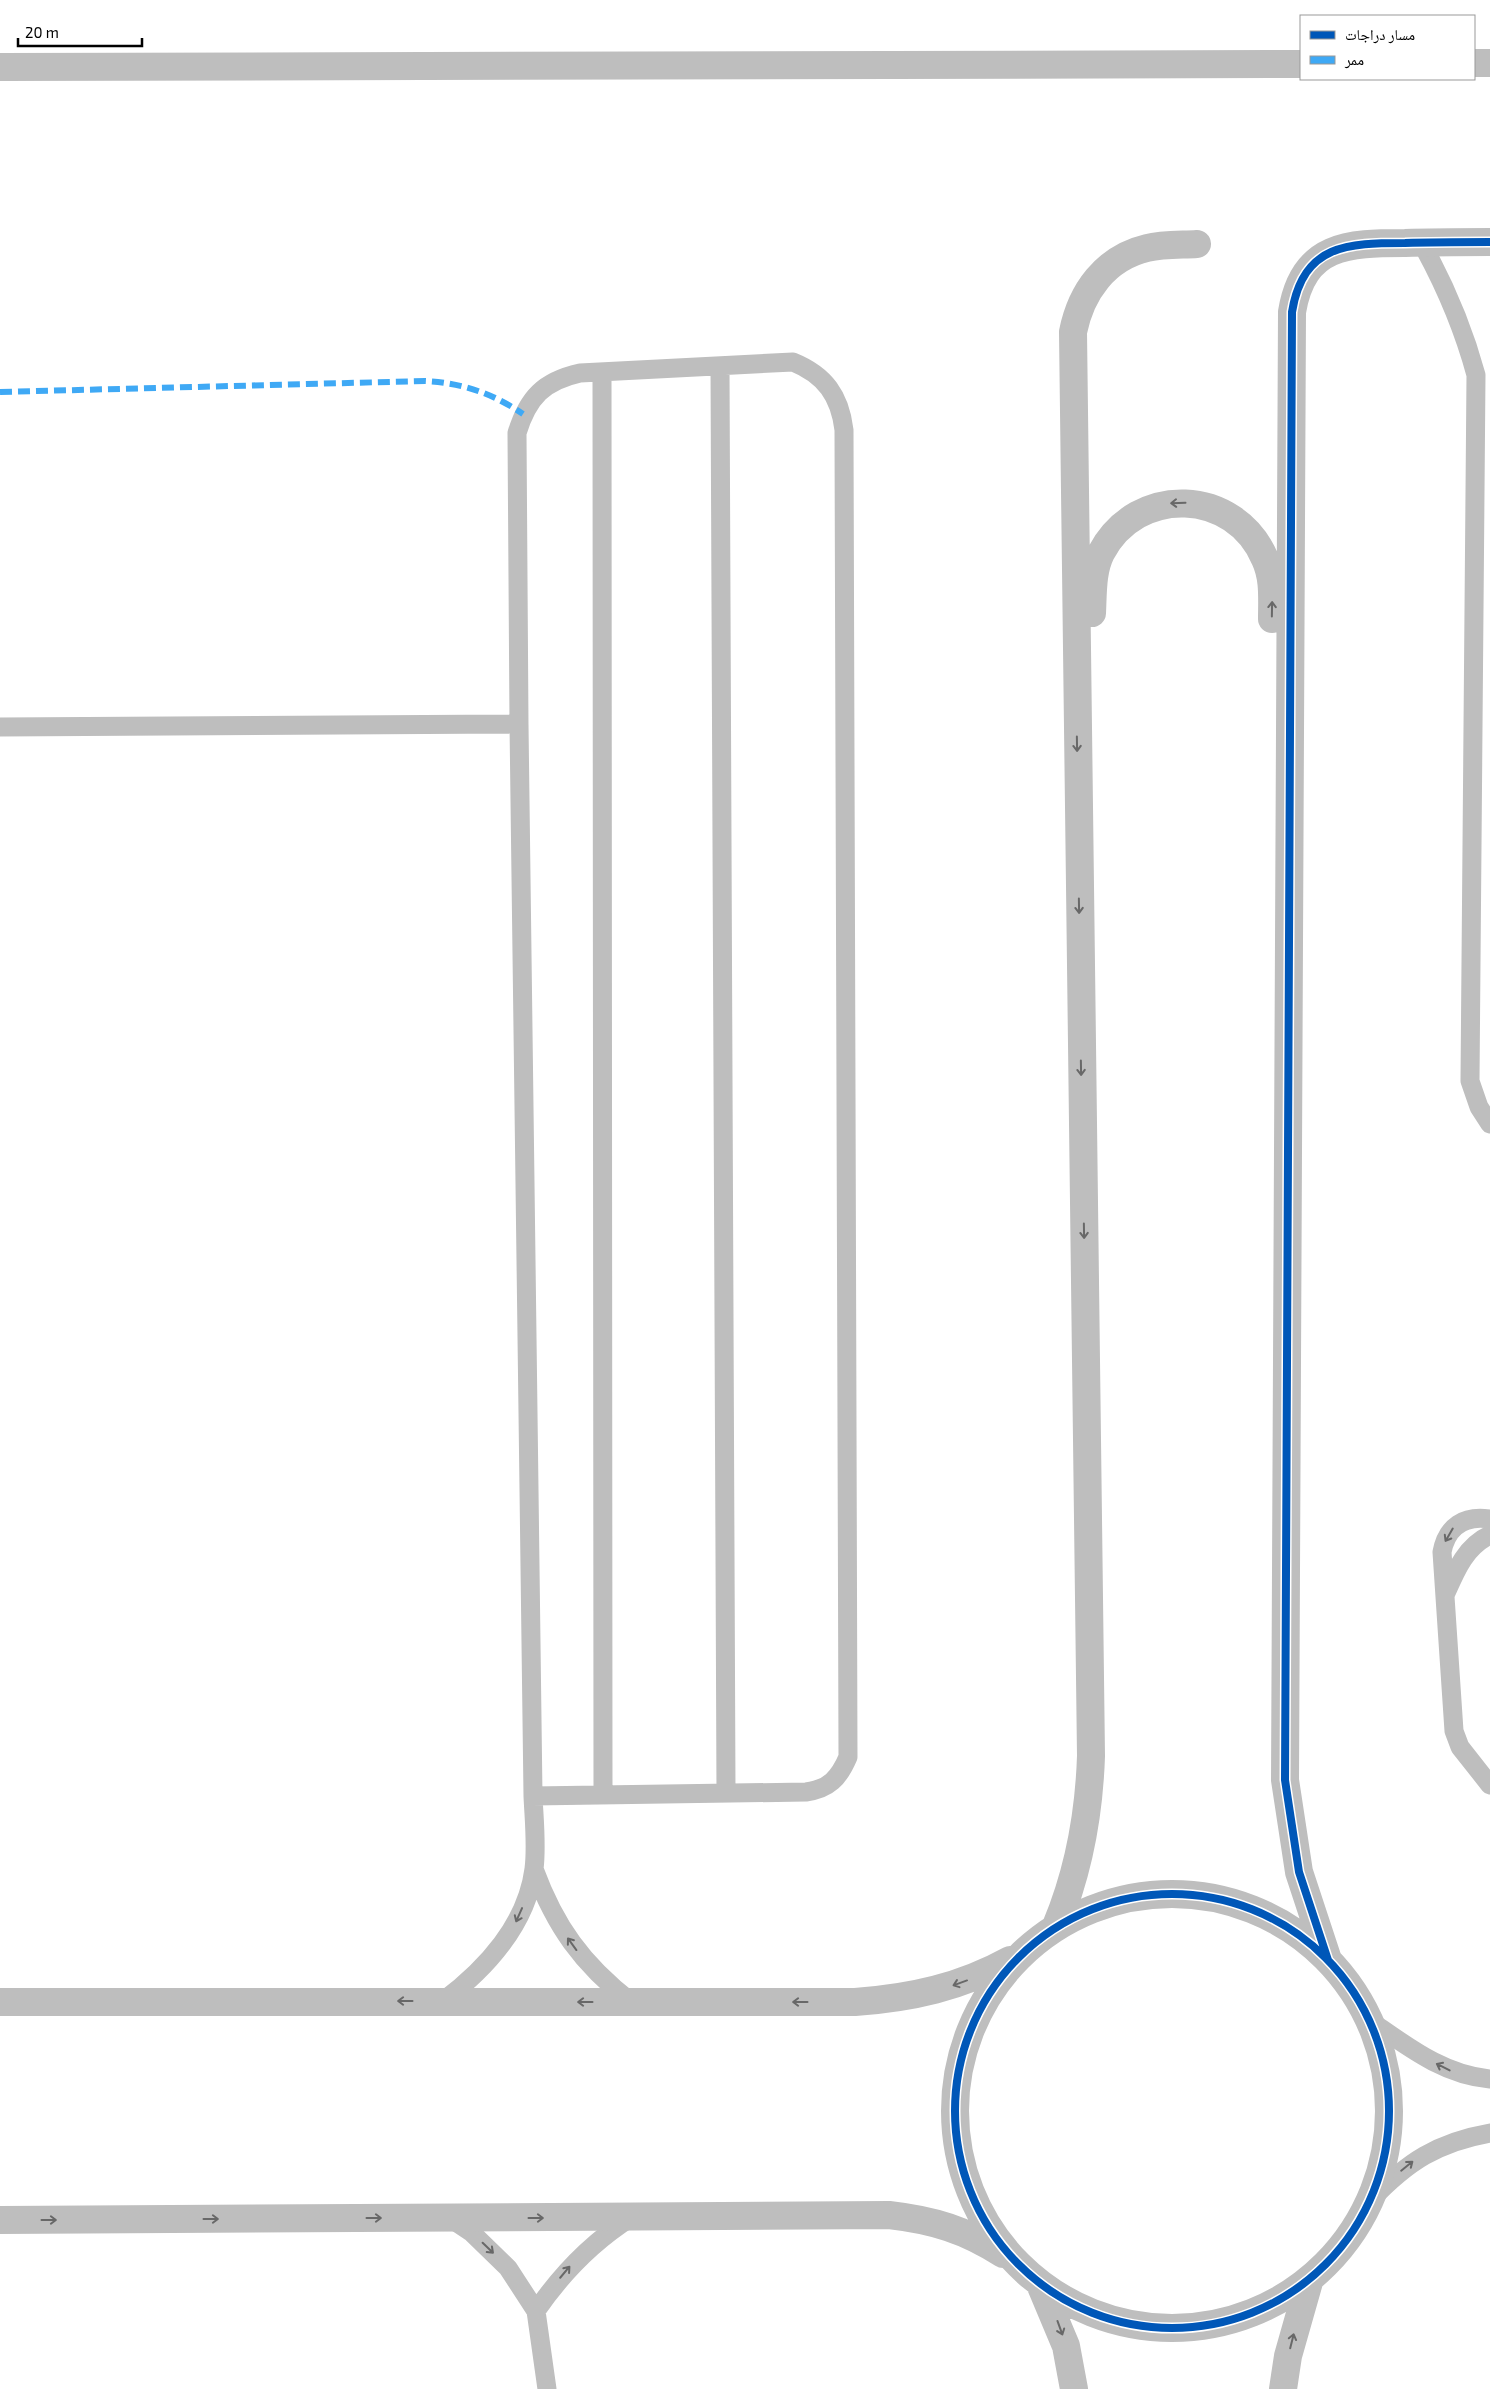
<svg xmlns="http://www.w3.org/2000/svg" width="1490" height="2389" font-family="'Exo 2','Noto Naskh Arabic',sans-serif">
<rect width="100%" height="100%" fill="#fff"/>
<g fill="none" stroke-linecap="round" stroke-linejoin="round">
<path stroke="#bebebe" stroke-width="19" d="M1421 242C1445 285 1463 327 1476 375L1470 1081 1479 1107 1490 1124
M720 366 726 1793
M602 372 603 1795
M0 727 519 724
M1490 1519C1464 1515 1447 1526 1442 1552L1454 1731 1460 1747 1490 1785
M1446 1593C1456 1570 1466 1546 1490 1535
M534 1869C555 1926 582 1964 631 2002
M443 2001C486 1969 527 1924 534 1869 537 1846 534 1819 533 1796L519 724 517 433C528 397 544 381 580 373L793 362C825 375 840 396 844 430L848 1757C839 1778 829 1789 806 1792L533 1796
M1369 2020C1407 2046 1443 2075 1490 2079
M1371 2200C1407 2162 1438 2142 1490 2133
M450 2218 471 2232 508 2268 536 2311 547 2389
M536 2311C562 2273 591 2243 630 2218"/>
<path stroke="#bebebe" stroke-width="28" d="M1474 63H1490
M0 67 1301 64
M1092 613C1093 593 1092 571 1101 553 1137 484 1235 488 1265 559 1274 578 1272 599 1272 619
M955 2111a217 217 0 1 1 434 0a217 217 0 1 1-434 0Z
M1056 1926C1079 1871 1089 1816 1091 1756L1073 332C1081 292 1105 258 1147 248 1163 244 1181 245 1197 244
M1328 1960 1299 1872 1285 1780 1292 312C1303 244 1348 243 1405 243 1433 242 1462 242 1490 242
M0 2002H855C911 1998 961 1987 1010 1960
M0 2220 889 2215C933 2220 966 2230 1003 2254
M1040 2284 1066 2346 1074 2389
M1283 2389 1288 2356 1309 2282"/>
<path stroke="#3fa9f5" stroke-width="6" stroke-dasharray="12 6" stroke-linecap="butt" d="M0 392 425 381C462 383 492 393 523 414"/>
<defs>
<path id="cycleway" d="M955 2111a217 217 0 1 1 434 0a217 217 0 1 1-434 0Z
M1328 1960 1299 1872 1285 1780 1292 312C1303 244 1348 243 1405 243 1433 242 1462 242 1490 242"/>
</defs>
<use href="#cycleway" stroke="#fff" stroke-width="11"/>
<use href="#cycleway" stroke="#0057b8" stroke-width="8"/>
</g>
<defs><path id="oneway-shaft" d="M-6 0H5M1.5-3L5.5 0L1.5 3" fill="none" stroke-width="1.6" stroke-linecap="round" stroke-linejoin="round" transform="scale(1.25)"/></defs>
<g stroke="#686868">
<use href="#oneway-shaft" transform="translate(1178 503) rotate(178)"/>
<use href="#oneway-shaft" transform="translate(1272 609) rotate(-89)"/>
<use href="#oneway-shaft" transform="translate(1077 744) rotate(89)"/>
<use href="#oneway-shaft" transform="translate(1079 906) rotate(89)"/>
<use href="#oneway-shaft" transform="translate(1081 1068) rotate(89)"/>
<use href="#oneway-shaft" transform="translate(1084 1231) rotate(89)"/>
<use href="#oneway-shaft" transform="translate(1449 1535) rotate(120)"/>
<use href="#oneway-shaft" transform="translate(519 1915) rotate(114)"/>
<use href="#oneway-shaft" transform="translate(572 1944) rotate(-126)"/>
<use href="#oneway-shaft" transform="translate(960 1983) rotate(160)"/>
<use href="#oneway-shaft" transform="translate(405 2001) rotate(180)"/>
<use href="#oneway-shaft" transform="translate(585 2002) rotate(-180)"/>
<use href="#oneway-shaft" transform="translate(800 2002) rotate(-180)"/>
<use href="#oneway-shaft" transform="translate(1443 2067) rotate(-153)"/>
<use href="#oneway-shaft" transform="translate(1407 2166) rotate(-39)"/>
<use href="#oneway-shaft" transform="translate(374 2218)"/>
<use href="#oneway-shaft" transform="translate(536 2218)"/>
<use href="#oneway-shaft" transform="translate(211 2219)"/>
<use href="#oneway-shaft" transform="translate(49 2220)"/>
<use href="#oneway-shaft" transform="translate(488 2248) rotate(44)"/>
<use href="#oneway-shaft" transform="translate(565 2272) rotate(-50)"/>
<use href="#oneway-shaft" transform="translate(1060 2328) rotate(70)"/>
<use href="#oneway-shaft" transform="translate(1292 2341) rotate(-76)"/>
</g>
<rect x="1300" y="15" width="175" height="65" fill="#ffffff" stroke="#999999"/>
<rect x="1310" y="31" width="25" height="8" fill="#0057b8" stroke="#999999"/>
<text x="1345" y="40" font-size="15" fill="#000000">مسار دراجات</text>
<rect x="1310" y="56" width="25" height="8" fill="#3fa9f5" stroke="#999999"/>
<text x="1345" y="65" font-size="15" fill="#000000">ممر</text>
<path d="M18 38v8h124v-8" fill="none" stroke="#000000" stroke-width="2.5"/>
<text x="25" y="38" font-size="15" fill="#000000" stroke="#ffffff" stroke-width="4" paint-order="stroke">20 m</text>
</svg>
